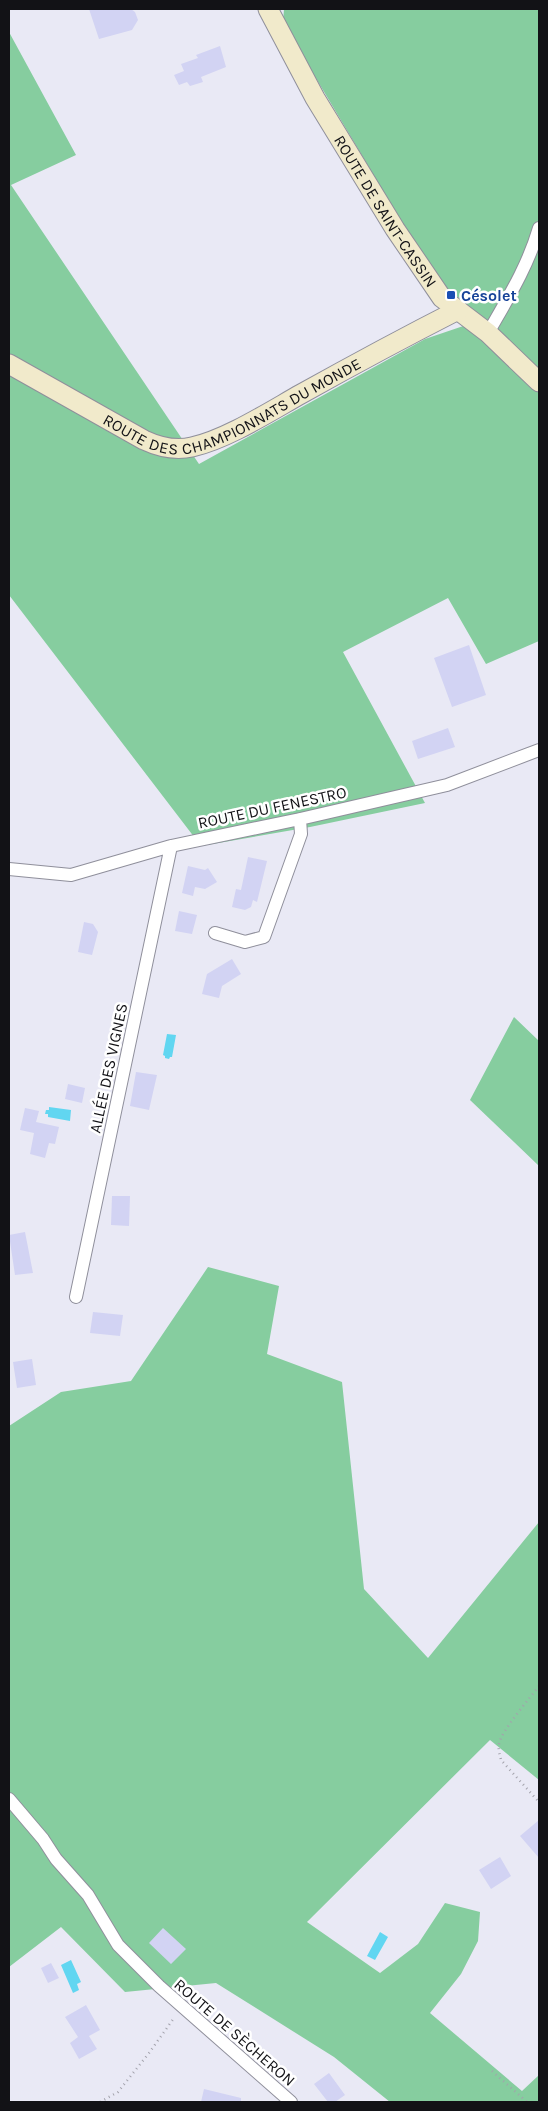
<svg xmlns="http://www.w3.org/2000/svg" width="548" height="2111" font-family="Karla,sans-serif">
<rect width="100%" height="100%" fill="#e9e9f5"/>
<path fill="#86cd9f" d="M284 9H539V641L486 664 448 598 343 652 425 803 310 827 201 846 9 595V32L76 155 11 185 199 464 425 339 484 319 435 278 283 23Z
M514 1017 539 1041V1166L470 1100Z
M208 1267 279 1286 267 1354 342 1382 364 1589 428 1658 539 1522V1780L490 1740 307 1922 380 1973 418 1944 445 1903 480 1912 478 1941 461 1974 430 2013 522 2091 539 2075V2102H390L334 2057 216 1983 125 1992 61 1927 9 1967V1426L61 1392 131 1381Z"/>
<path fill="#61d6f1" d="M167 1034 176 1035 172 1057H170L169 1059 165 1058V1056L163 1055Z
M49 1107 71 1110 70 1121 48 1117V1114H45L46 1110H49Z
M380 1932 388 1937 375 1960 367 1956Z
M71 1960 81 1982 77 1984 79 1990 73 1993 61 1965Z"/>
<path fill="#d2d3f3" d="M89 9H131L135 12 138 20 132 30 99 39Z
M220 46 226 67 201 77 203 82 190 86 187 82 179 85 174 75 184 71 181 64 198 58 196 55Z
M469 645 486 695 452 707 434 658Z
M448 728 455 747 418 759 412 741Z
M248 857 267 861 257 902 253 900 251 907 245 910 232 907 236 889 241 890Z
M188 866 205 870 208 868 217 882 205 889 195 887 193 896 182 893Z
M179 911 197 915 192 934 175 931Z
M84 922 93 924 98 932 92 955 78 952Z
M232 959 241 974 222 986 219 998 202 994 207 974Z
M136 1072 157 1075 149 1110 130 1106Z
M68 1084 85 1088 82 1103 65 1099Z
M25 1108 39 1111 36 1122 59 1127 55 1144 49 1143 45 1158 30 1154 34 1133 20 1130Z
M112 1196H130L129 1226 111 1225Z
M25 1232 33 1273 15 1275 9 1235Z
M93 1312 123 1315 120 1336 90 1333Z
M32 1359 36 1385 17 1388 13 1362Z
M539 1820V1858L520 1836Z
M500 1857 511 1876 491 1889 479 1870Z
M163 1928 186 1949 171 1964 149 1943Z
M51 1963 59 1978 48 1983 41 1968Z
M86 2005 100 2030 89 2036 97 2049 79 2059 70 2043 78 2037 65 2017Z
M329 2073 345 2095 335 2102H328L314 2084Z
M204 2089 241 2098V2102H201Z"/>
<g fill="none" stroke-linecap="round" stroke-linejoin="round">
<defs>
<path id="street" d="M488 333C508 298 528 266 539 228
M9 869 71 875 171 846 300 819 447 785 539 750
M215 933 245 942 264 937 301 834 300 819
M76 1297 171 846
M9 1799 43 1839 56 1859 88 1895 118 1945 159 1986 291 2102"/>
<g id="secondary">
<path id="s1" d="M268 9 315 98 395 229 442 298 488 333 539 382"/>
<path id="s2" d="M9 364 144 440C159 447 175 451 192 447 227 439 269 412 301 394 353 365 405 337 458 310"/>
</g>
</defs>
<use href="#street" stroke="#8f8f9b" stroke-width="14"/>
<use href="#secondary" stroke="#8f8f9b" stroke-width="21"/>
<path stroke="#a3a3ac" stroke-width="2.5" stroke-dasharray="1 4" stroke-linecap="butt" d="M539 1686C530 1698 501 1731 499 1744 498 1750 500 1755 501 1760L539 1802
M492 2071 527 2102
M100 2102 118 2092 149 2053 174 2018"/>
<use href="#street" stroke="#fff" stroke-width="12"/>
<use href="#secondary" stroke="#f1eacb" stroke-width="19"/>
</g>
<rect fill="#1a4fb4" stroke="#fff" stroke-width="2" x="446" y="290" width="10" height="10" rx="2.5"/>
<g text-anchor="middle" stroke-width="5" stroke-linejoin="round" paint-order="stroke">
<g font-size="16" fill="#121216" stroke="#fff">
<text dy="6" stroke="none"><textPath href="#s1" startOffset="234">ROUTE DE SAINT-CASSIN</textPath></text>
<text dy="6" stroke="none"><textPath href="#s2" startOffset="251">ROUTE DES CHAMPIONNATS DU MONDE</textPath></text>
<text transform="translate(272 807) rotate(-12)" y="6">ROUTE DU FENESTRO</text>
<text transform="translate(108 1068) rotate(-78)" y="6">ALLÉE DES VIGNES</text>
<text transform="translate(235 2032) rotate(41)" y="6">ROUTE DE SÈCHERON</text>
</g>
<g font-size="16" font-weight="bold" fill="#164399" stroke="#fff" text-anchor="start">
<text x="461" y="301">Césolet</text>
</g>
</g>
<rect width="548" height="2111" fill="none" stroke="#121216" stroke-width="20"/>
</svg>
